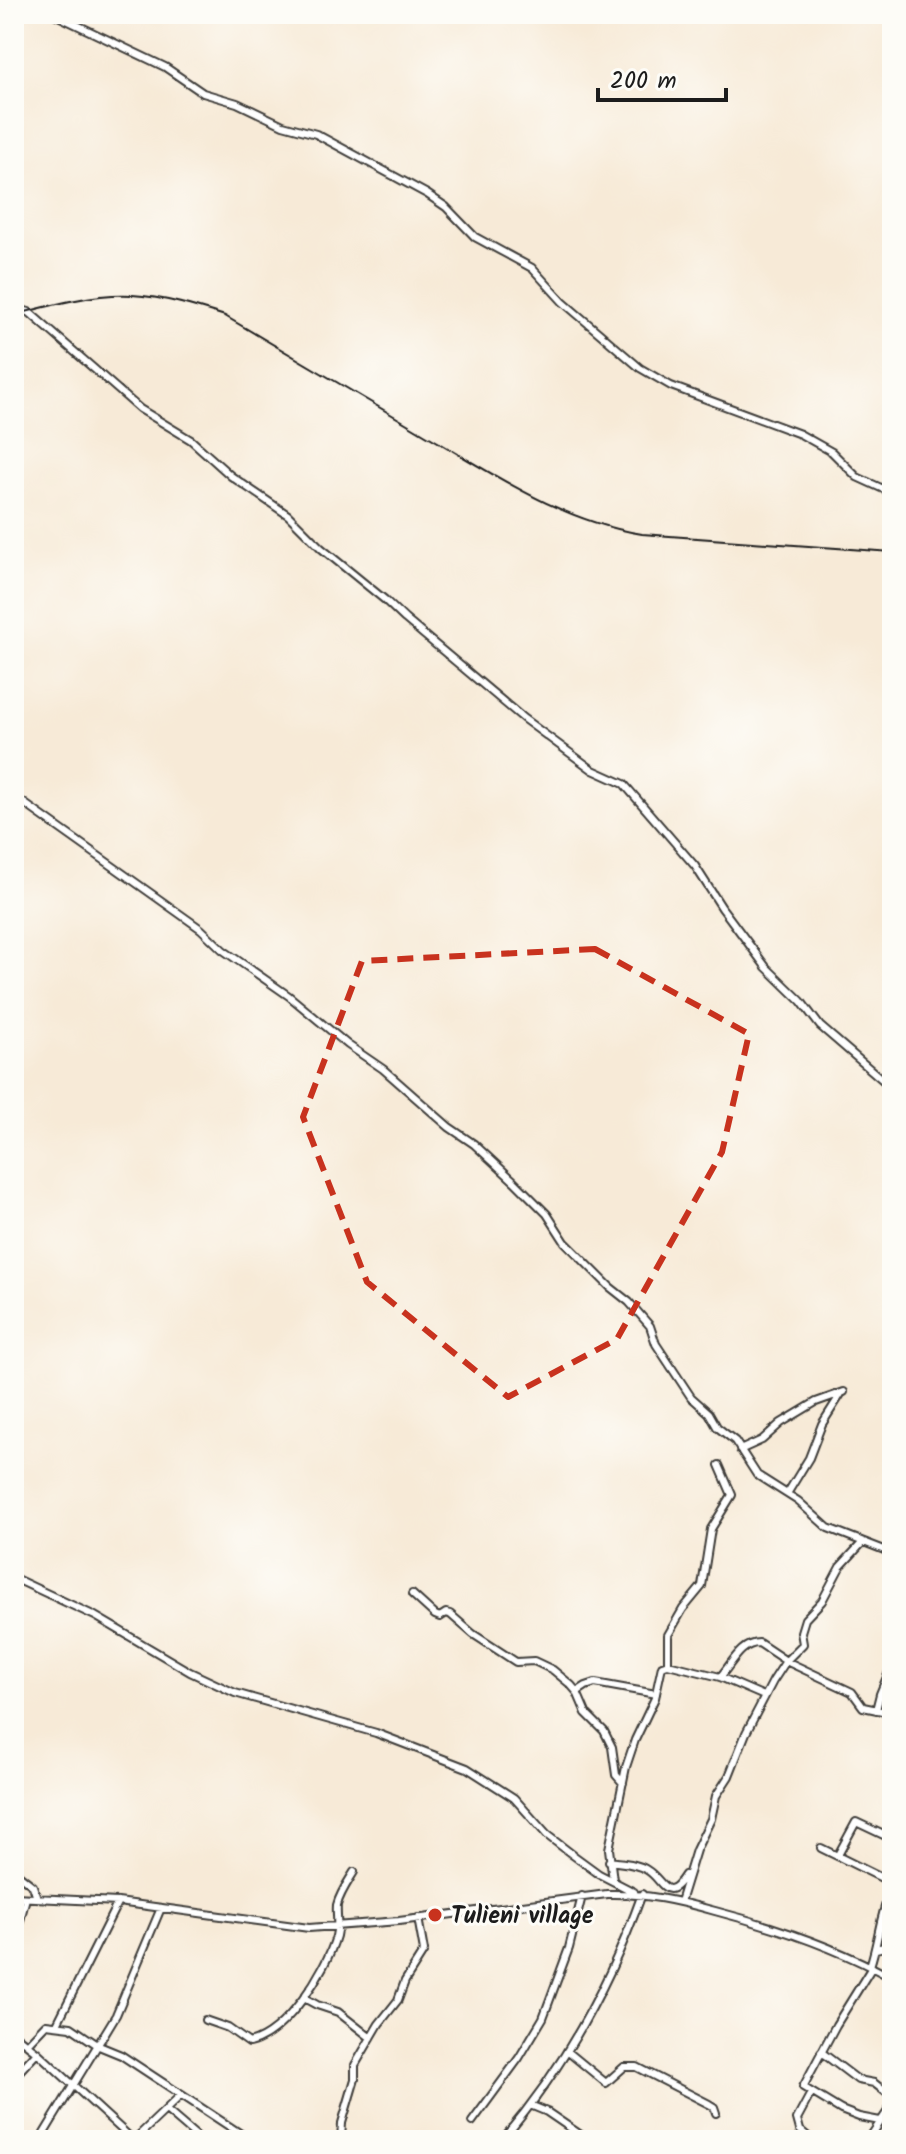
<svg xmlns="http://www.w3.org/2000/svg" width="906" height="2154" font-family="Kalam,sans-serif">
<rect width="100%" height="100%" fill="#fdfcf7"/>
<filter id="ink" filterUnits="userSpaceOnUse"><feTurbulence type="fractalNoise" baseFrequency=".0125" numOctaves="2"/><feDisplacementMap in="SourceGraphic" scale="16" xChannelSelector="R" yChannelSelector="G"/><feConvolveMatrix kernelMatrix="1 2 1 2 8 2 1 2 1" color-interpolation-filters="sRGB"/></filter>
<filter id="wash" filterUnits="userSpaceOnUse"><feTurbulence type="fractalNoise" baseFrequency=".006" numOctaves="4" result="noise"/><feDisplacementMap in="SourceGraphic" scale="32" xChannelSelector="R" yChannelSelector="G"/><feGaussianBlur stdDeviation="1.8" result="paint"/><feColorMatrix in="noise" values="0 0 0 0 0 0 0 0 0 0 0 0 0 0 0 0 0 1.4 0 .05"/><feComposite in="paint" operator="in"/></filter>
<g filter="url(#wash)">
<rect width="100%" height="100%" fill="#f7ead7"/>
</g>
<g filter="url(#ink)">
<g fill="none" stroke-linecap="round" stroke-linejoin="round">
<defs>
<path id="minor" d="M54 14 165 67 203 93 237 103 283 125 316 134 427 194 446 207 475 237 532 268 563 302 640 368 671 386 800 434 832 452 857 477 892 493
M14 308 29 312 140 409 191 440 231 476 288 515 321 548 385 600 405 619 524 719 593 770 624 784 695 866 722 908 766 967 801 1001 820 1026 892 1088
M14 796 201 929 223 950 289 996 348 1045 383 1069 449 1127 474 1144 514 1181 547 1214 565 1242 610 1287 629 1302 650 1326 656 1344 691 1397 709 1413 717 1427 735 1441 757 1475 798 1501 828 1528 892 1553
M740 1450 762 1440 781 1423 816 1402 844 1392
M787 1494 809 1458 822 1424 841 1394
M14 1578 95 1616 190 1672 235 1693 376 1733 467 1768 514 1798 547 1835 573 1855 599 1874 634 1892
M412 1594 435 1615 440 1617 446 1613 450 1614 473 1634 516 1662 534 1661 553 1670 571 1685 577 1692 586 1713 604 1731 612 1747 616 1775 623 1783
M668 1664V1635L683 1609 702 1586 711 1529 732 1495 719 1465
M720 1677C732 1664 740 1643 759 1643L786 1661 852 1692 863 1707 892 1713
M577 1692 586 1686 595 1683 656 1694
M876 1710 880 1694 892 1665
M821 1848 892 1883
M838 1855 856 1822 892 1839
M609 1861C621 1863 637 1863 647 1870 663 1879 666 1905 685 1875
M14 1871 33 1886 37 1898
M613 1880 609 1849 626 1767 635 1740 655 1698 662 1666 668 1664 720 1677 764 1696
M14 1897 118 1902 309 1928 399 1921 607 1894C645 1893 679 1901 715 1911 777 1927 836 1947 892 1978
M680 1902 696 1850 711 1819 716 1796 729 1776 746 1733 773 1681 786 1661 803 1644 801 1632 805 1619 822 1601 840 1567 863 1542
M14 1943 26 1898
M876 1949 892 1945
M870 1966C879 1940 880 1912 892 1888
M872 1967 836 2025 803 2087 841 2110 859 2117 880 2121
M304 1998 317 2005 338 2012 371 2038
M205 2020 228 2028 249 2043C286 2034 326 1971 336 1936 339 1925 336 1915 337 1905 340 1893 348 1882 354 1872
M57 2024 118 1902
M14 2034 37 2052 133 2140
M27 2044 46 2024 71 2027 99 2046 121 2055 250 2140
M567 2051 606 2083 624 2067H637L709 2104 714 2107 716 2113
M821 2052 858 2080 874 2083 892 2097
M14 2077 37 2052
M811 2093 797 2119 800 2130 812 2140
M530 2105 547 2112 588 2140
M166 2110 201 2140
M472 2122 519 2058 543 2018 569 1948 582 1896
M40 2140 116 2015 161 1908
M134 2140 181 2095
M341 2140 342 2123 355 2079V2065L379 2024 398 2000 405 1981 424 1951 418 1918
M502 2140C565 2067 610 1984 642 1894
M868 2140 892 2105"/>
</defs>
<use href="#minor" stroke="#3d3b38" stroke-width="10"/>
<use href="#minor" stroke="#fff" stroke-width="6"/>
<path stroke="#1c1c1c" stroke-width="2" d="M14 315C51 305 94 293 132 295 164 297 194 306 225 316 292 356 359 395 426 435 495 475 561 521 642 534L892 552"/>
</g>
</g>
<path fill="none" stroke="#c8321e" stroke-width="6" stroke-dasharray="16 10" stroke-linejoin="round" d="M595 949 749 1034 722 1152 617 1339 508 1397 367 1282 303 1117 362 961Z"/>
<circle fill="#c8321e" stroke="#fdfcf7" stroke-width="3" cx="435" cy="1915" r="8"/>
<g text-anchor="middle" stroke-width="6" stroke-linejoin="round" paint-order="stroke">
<g font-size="24" font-weight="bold" fill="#1c1c1c" stroke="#fdfcf7" text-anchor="start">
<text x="451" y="1923">Tulieni village</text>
</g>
</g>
<rect width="906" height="2154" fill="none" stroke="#fdfcf7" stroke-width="48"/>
<path d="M598 88v12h128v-12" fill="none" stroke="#1c1c1c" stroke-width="4"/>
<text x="610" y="88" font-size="24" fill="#1c1c1c" stroke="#fdfcf7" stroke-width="6" paint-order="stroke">200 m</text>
</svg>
